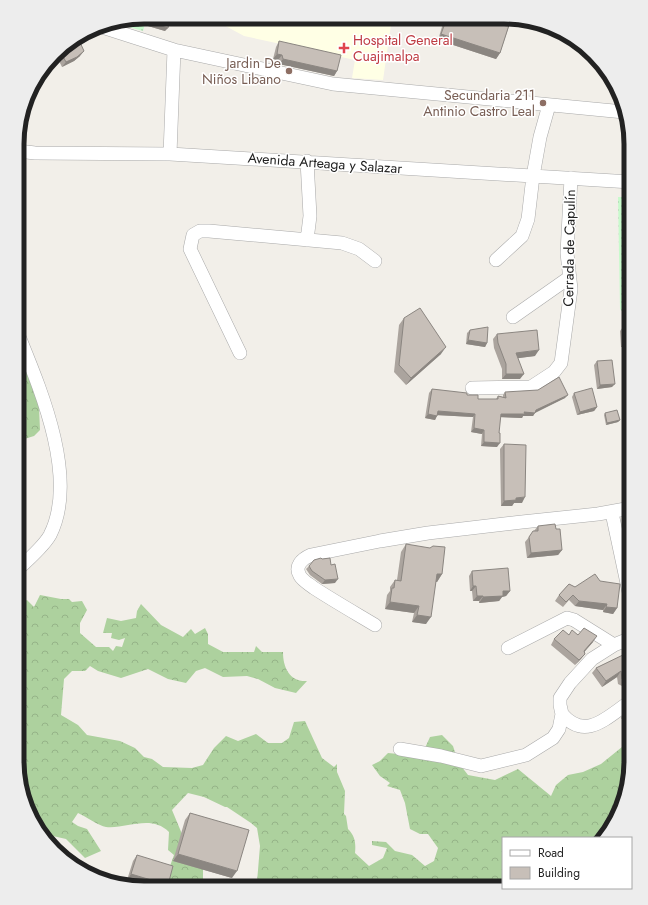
<svg xmlns="http://www.w3.org/2000/svg" width="648" height="905" font-family="Jost,sans-serif">
<defs>
<pattern id="forest-crowns" width="20" height="18" patternUnits="userSpaceOnUse"><rect width="20" height="18" fill="#add19e"/><path d="M2 6a3 3 0 1 1 6 0M12 15a3 3 0 1 1 6 0" fill="none" stroke="#95b388"/></pattern>
<pattern id="park-dots" width="8" height="8" patternUnits="userSpaceOnUse"><rect width="8" height="8" fill="#c8facc"/><path d="M2 2h.1M6 6h.1" fill="none" stroke="#acd6af" stroke-width="1.8" stroke-linecap="round"/></pattern>
</defs>
<rect width="100%" height="100%" fill="#f2efe9"/>
<path fill="#ffffe5" d="M209 17 392 18 383 80 352 78 355 60 244 36Z"/>
<path fill="url(#forest-crowns)" d="M18 336 39 407 40 430 34 436 18 441Z
M40 595 61 599H69L72 602 82 601 87 610 80 623V633L96 647H109L113 651 116 646 122 647 125 638 119 640 111 638 112 633H103L107 618 121 621 136 618 137 611 141 604 161 625 183 637 191 629 195 634 205 628 208 634V644L223 652H254L256 646 262 652H283C283 668 290 682 307 681L296 693 275 688 258 679 247 676 223 677 205 668 196 671 186 683 168 679 148 669 121 678 98 671 90 666 85 671H72L64 679 61 715 78 725 87 735 120 741 135 748 144 757 152 759 163 767 192 768 203 765 214 748 226 736 238 741 256 734 268 743H282L289 738 294 722 305 721 322 758 334 767 337 764V772L345 791 344 814 346 816 348 829C355 836 356 843 355 853L369 866 383 858 387 848 372 845V841L386 842 395 851 412 855 425 866 434 861 438 848 428 834H420L410 829 405 803 400 790 387 786 390 783 380 776 372 765 380 761 388 753 398 754 425 748 430 737 442 735 453 746 458 762 468 775 495 780 518 769 551 796 556 785 568 775 583 772 601 764 622 747 631 751V770L609 832 602 838H503V888L253 887 257 882 260 846 257 828 251 823 227 807H225L204 797 188 793 172 810 182 834 203 866V887H194L191 882H182L172 887H156L170 866 174 855 168 850 169 832C151 814 127 829 106 827 99 826 85 816 78 813L72 822 78 826 87 829 101 851 85 858 66 839 44 834 30 817 17 761V605L27 600 34 607Z"/>
<path fill="url(#park-dots)" d="M144 17H147L143 31 112 22Z
M618 197H631V321L620 309Z"/>
<g fill="none" stroke-linecap="round" stroke-linejoin="round">
<defs>
<path id="minor" d="M99 26 174 50 333 84 624 112
M18 151 35 153 170 154 631 182
M170 154 174 50
M307 161 310 216 307 240
M496 260 522 236 528 219 533 176 540 137 549 105
M513 317 570 277
M240 353 190 249 193 235 200 231H209L342 243 359 249 375 261
M472 388 531 387 554 372 561 363 571 289 567 253 571 178
M612 513 631 602
M17 570C27 561 44 546 50 535 79 478 40 388 18 334
M375 625C355 613 334 601 314 588 309 584 303 581 300 576 294 566 302 559 311 555L380 541 428 533 522 522 598 514 631 508
M508 648 567 618 574 620 614 645
M562 714C586 742 608 716 631 701
M400 749 441 756 481 766 526 755 553 738 559 729 562 714 560 705V698L570 683 592 659 614 645 631 638"/>
</defs>
<use href="#minor" stroke="#a9a9a9" stroke-width="14"/>
<use href="#minor" stroke="#fff" stroke-width="13"/>
</g>
<path fill="#aba49e" d="M151 17H170L165 31 148 26Z
M446 18H513L509 26 500 53 496 59 438 40 444 20Z
M279 41 337 71 334 76 279 64 278 60 273 59 276 47Z
M60 48 80 56 74 61 62 67 56 55Z
M627 257H631V320H630L626 305 623 263Z
M404 318 441 354 406 385 394 372 399 325Z
M623 327H631V347H621L620 331Z
M470 330 487 343 485 347 466 344 467 333Z
M497 334 535 356 518 358 520 379H502V369L494 348 493 339Z
M597 361 612 387 597 389 594 365Z
M432 389 467 395 478 399H496L498 396 503 397V395L505 392 565 398 535 412 533 416H523L522 418 500 417 497 447 481 446 482 434 471 432 473 417 437 415 435 420 425 418 429 393Z
M574 393 597 407 594 411 577 415 572 397Z
M631 408V441L623 414 627 409Z
M605 413 620 420 618 422 606 425 604 415Z
M504 444 522 503H514L512 506H501L500 449Z
M631 525V557H630L624 531 627 526Z
M538 526 556 529 562 550 558 555 527 558 525 542Z
M406 544 442 574 437 582 436 581 426 624 412 622 414 613 385 609 387 595 390 591V587L395 580H397L401 552Z
M322 559 331 565 335 583 322 584 310 575 306 569 309 566Z
M472 571 510 591 506 596 502 597 499 601 479 603V601H473L472 591H470L469 576Z
M569 584 617 608 613 614 603 612V610L575 606 569 600 563 607 555 601 559 595Z
M569 635H578L593 642 584 652 585 654 575 665 551 645 554 639Z
M631 652V689L626 688 618 684 617 677 602 687 592 673 596 668Z
M631 709V721L626 724 621 718 624 714Z
M190 813 232 878 173 861 185 820Z
M137 855 168 885 166 887H153L127 880 133 861Z"/>
<path fill="#8b8681" d="M240 17H264L277 21 273 26Z
M151 23 168 28 165 31 148 26Z
M441 34 500 53 496 59 438 40Z
M58 51H60L56 55 54 56Z
M84 51 80 56 74 61 62 67 66 62Z
M277 54 282 55 278 60 273 59Z
M283 59 337 71 334 76 279 64Z
M468 340 487 343 485 347 466 344Z
M631 343V347H621L624 344Z
M446 347 441 354 406 385 411 378Z
M539 350 535 356 512 359 516 353Z
M506 374H524L520 379H502Z
M615 384 612 387 597 389 600 385Z
M568 395 565 398 535 413 533 416H523L522 418 498 417 501 414 524 412 536 410Z
M597 407 594 411 577 415 580 412Z
M438 411 475 414 473 417 435 415Z
M428 414 437 416 435 420 425 418Z
M620 420 618 422 606 425 607 423Z
M474 428 484 430 482 434 471 432Z
M484 442 500 443 497 447 481 446Z
M525 497 522 503H514L512 506H501L504 501 516 498Z
M562 550 558 555 527 558 531 553Z
M437 574H442L437 582 432 581Z
M338 579 335 583 322 584 325 580Z
M473 586H476L472 591H470Z
M503 591H510L506 596 502 597 499 601 479 603 483 597Z
M477 596H483L479 601H473Z
M579 601 607 604 603 610 575 606Z
M390 602 419 606 414 613 385 609Z
M606 607 617 608 613 614 603 612Z
M417 615 431 617 426 624 412 622Z
M597 636 593 642 580 657 584 651Z
M585 654 581 659 575 665 579 660Z
M621 671 617 677 602 687 606 681Z
M630 683H631V689L626 688Z
M631 719V721L626 724 628 720Z
M178 854 237 871 232 878 173 861Z
M131 874 168 885 166 887H153L127 880Z"/>
<path fill="#c7bfb8" stroke="#8b8681" d="M153 17H170L168 28 151 23Z
M264 17H278L277 21Z
M447 18H513L511 22H510L500 53 441 34Z
M78 38 84 51 77 57 66 62 60 51H58L60 48Z
M279 41 341 55 337 71 283 59 282 55 277 54Z
M627 257H631V305L630 299Z
M420 308 446 347 411 378 399 365 404 318Z
M488 327 487 343 468 340 470 330Z
M623 327H631V343L624 344Z
M537 330 539 350 516 353 524 374H506V364L498 343 497 334Z
M612 360 615 384 600 385 597 361Z
M559 377 568 395 536 410 535 413 524 412 525 414H501L499 433H500V443L484 442V430L474 428 475 414 438 411 437 416 428 414 432 389 467 393V395H478V399H498V396L506 398 505 392 538 390Z
M592 388 597 407 580 412 574 393Z
M631 408V423L627 409Z
M617 410 620 420 607 423 605 413Z
M504 444 526 445 525 497 516 498V500L504 501Z
M555 524 556 529H560L562 550 531 553 529 537 533 531H538V526Z
M631 525V542L627 526Z
M406 544 430 548 433 546 445 547 442 574H437L431 617 417 615 419 606 390 602 392 588H394L395 580 401 581Z
M321 558 322 559 330 558 331 565 335 564 338 579 325 580 312 571 309 566 314 560Z
M508 568 510 591H503V596L483 597V596H477L476 586H473L472 571Z
M595 574 600 581 620 584 617 608 606 607 607 604 579 601 573 595 566 602 559 595 569 584 575 587Z
M584 628 597 636 584 651 585 654 579 660 554 639 563 630 569 635 572 630 578 635Z
M631 652V683L622 679 621 671 606 681 596 668 627 653Z
M631 709V719L628 720 624 714Z
M190 813 249 830 237 871 178 854Z
M137 855 173 866 168 885 131 874Z"/>
<path fill="#e0444e" stroke="#fff" stroke-width="1.5" d="M342 42h4v4h4v4h-4v4h-4v-4h-4v-4h4z"/>
<g fill="#8d6e63" stroke="#fff" stroke-width="1.5">
<circle cx="289" cy="71" r="4"/>
<circle cx="543" cy="103" r="4"/>
</g>
<g text-anchor="middle" stroke-width="3" stroke-linejoin="round" paint-order="stroke">
<g font-size="14" fill="#be3a42" stroke="#fff" text-anchor="start">
<text x="353" y="45">Hospital General<tspan x="353" dy="16">Cuajimalpa</tspan></text>
</g>
<g font-size="14" fill="#785e54" stroke="#fff" text-anchor="end">
<text x="281" y="68">Jardin De<tspan x="281" dy="16">Niños Libano</tspan></text>
<text x="535" y="100">Secundaria 211<tspan x="535" dy="16">Antinio Castro Leal</tspan></text>
</g>
<g font-size="14" fill="#222" stroke="#fff">
<text transform="translate(325 163) rotate(4)" y="5">Avenida Arteaga y Salazar</text>
<text transform="translate(569 248) rotate(-89)" y="5">Cerrada de Capulín</text>
</g>
</g>
<path d="M0 0H648V905H0ZM144 24H504A120 120 0 0 1 624 144V761A120 120 0 0 1 504 881H144A120 120 0 0 1 24 761V144A120 120 0 0 1 144 24Z" fill="#ededed" fill-rule="evenodd"/>
<path fill="none" stroke="#222" stroke-width="5" d="M144 24H504A120 120 0 0 1 624 144V761A120 120 0 0 1 504 881H144A120 120 0 0 1 24 761V144A120 120 0 0 1 144 24Z"/>
<rect x="502" y="837" width="130" height="52" fill="#ffffff" stroke="#a7a7a7"/>
<rect x="510" y="850" width="20" height="6" fill="#ffffff" stroke="#a7a7a7"/>
<text x="538" y="857" font-size="12" fill="#222222">Road</text>
<rect x="510" y="867" width="20" height="12" fill="#c7bfb8" stroke="#a7a7a7"/>
<text x="538" y="877" font-size="12" fill="#222222">Building</text>
</svg>
